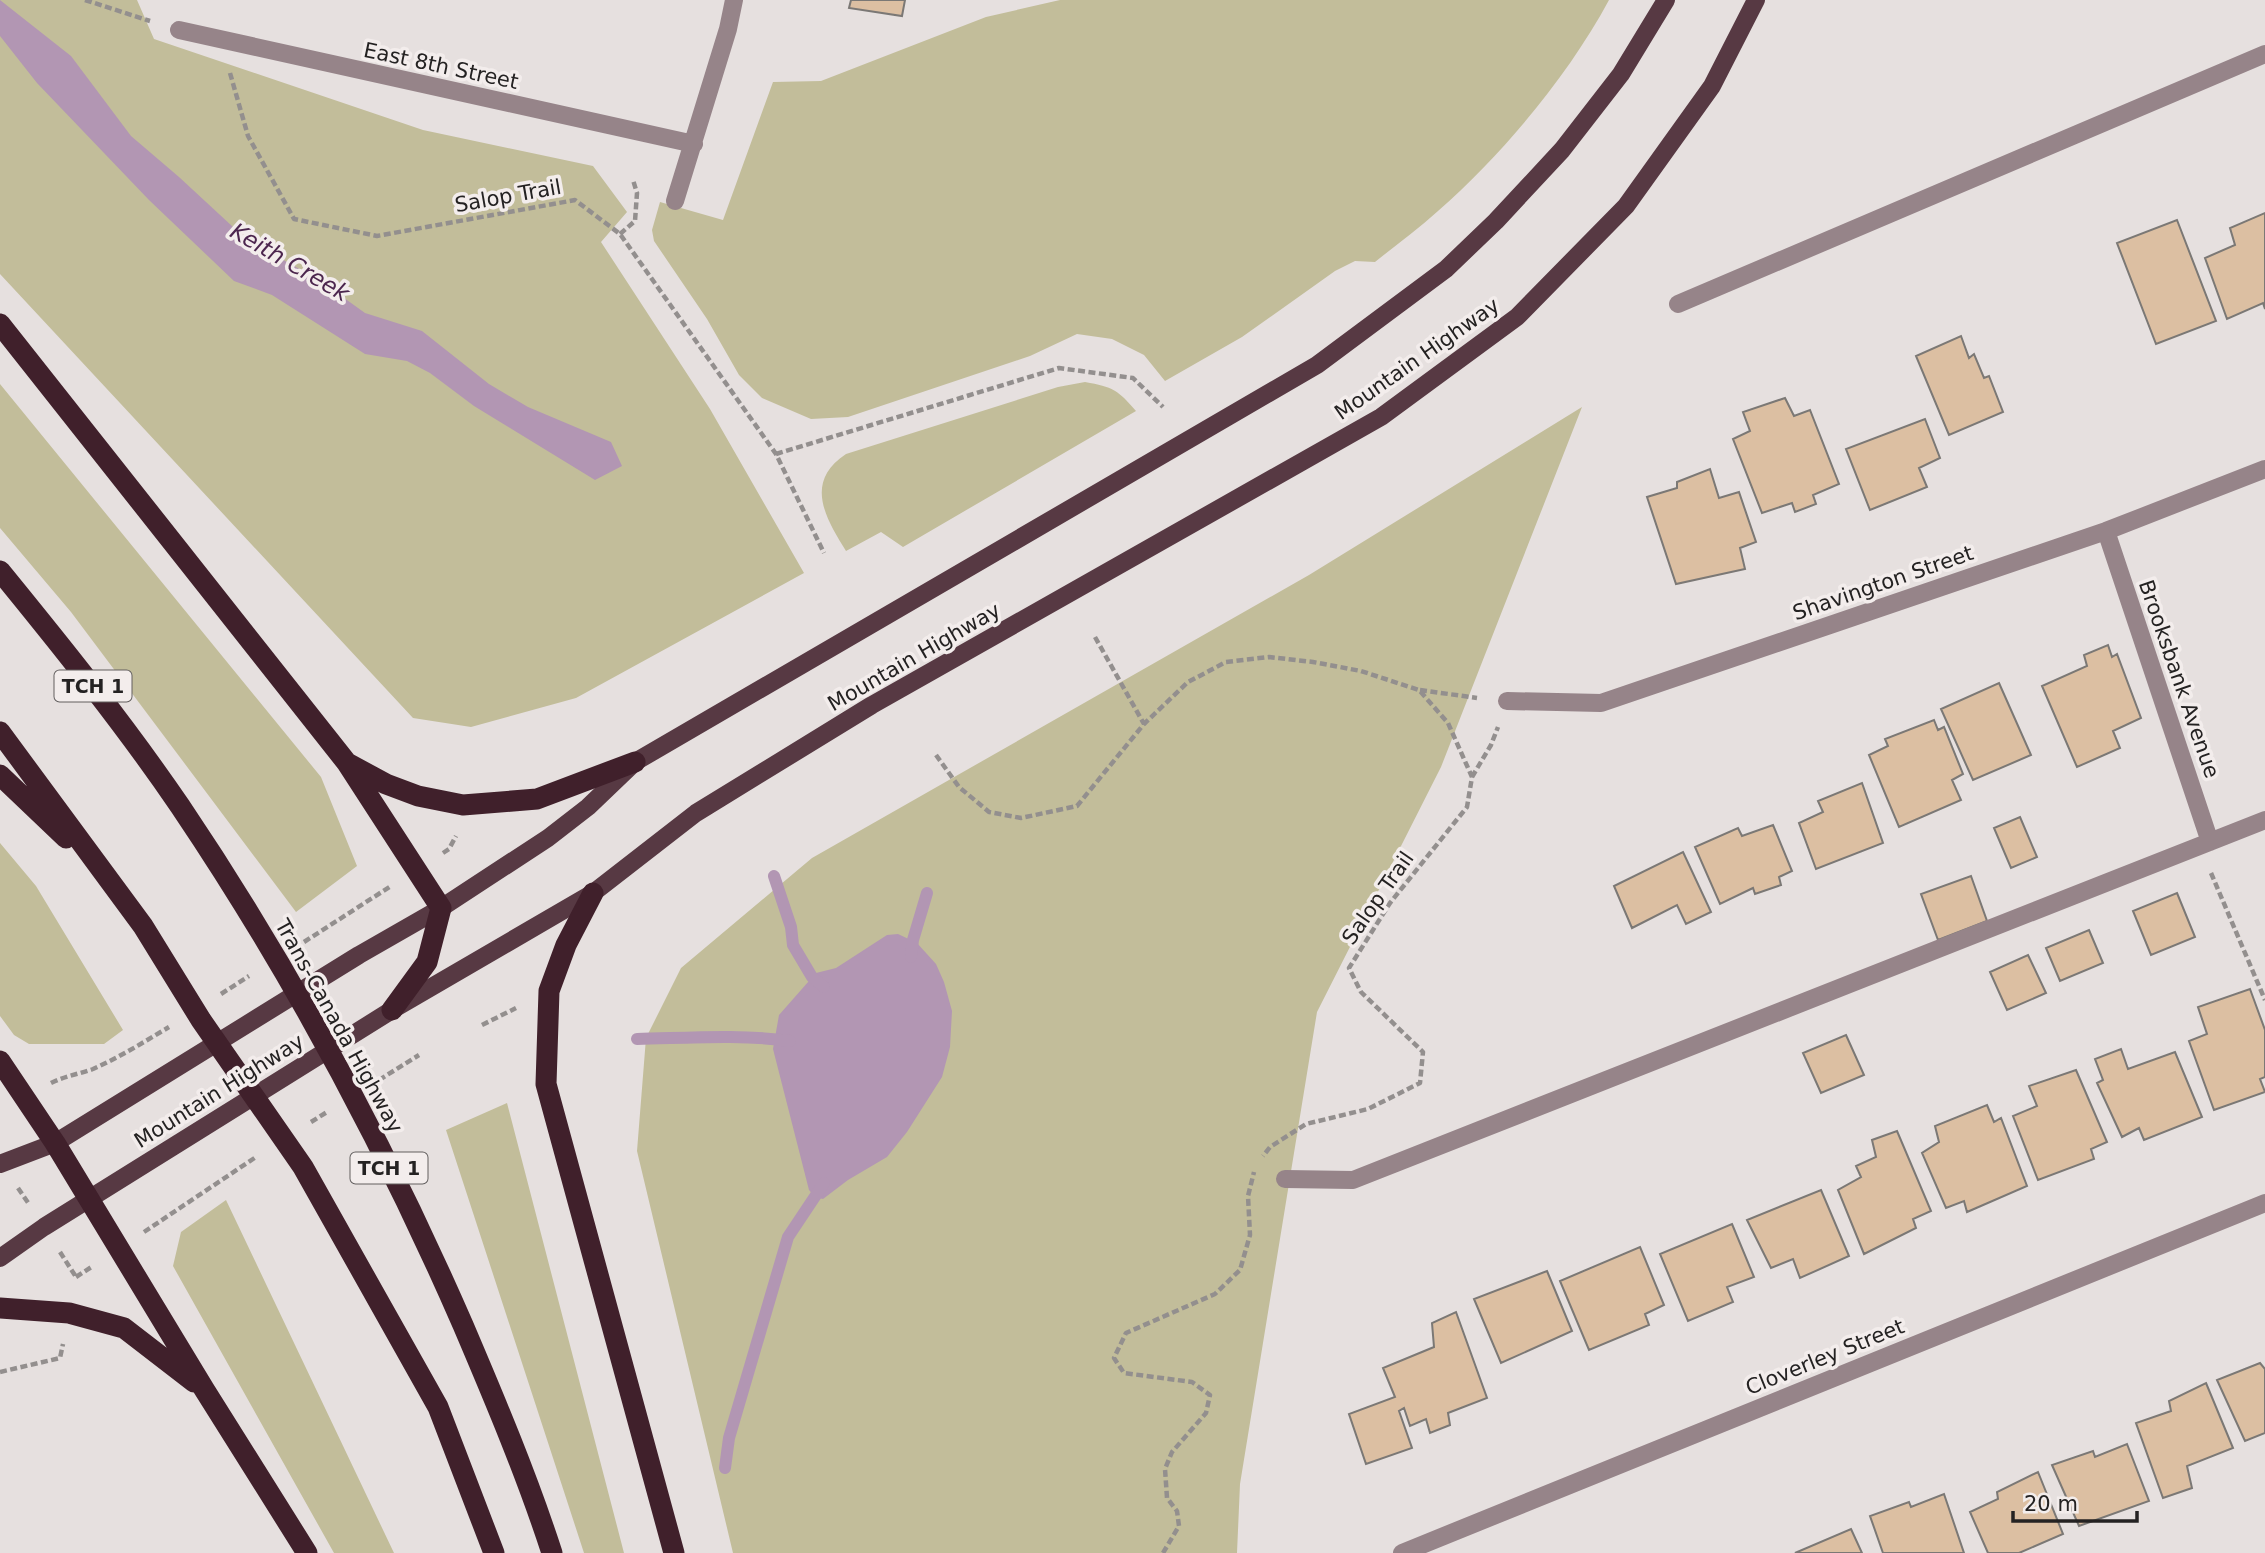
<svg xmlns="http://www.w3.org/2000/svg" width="2265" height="1553" font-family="'DejaVu Sans',sans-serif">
<rect width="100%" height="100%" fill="#e6e0df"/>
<path fill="#c2bd9a" d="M0 0H137L154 39 423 130 593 166 627 212 601 242 710 409 804 573 576 698 471 727 413 718 0 274Z
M1060 0H1609C1568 76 1503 154 1438 211 1418 229 1396 245 1375 262L1355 261 1335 271 1242 337 1165 381 1144 355 1112 339 1077 334 1030 356 848 417 811 419 762 398 739 375 707 319 654 241 652 230 660 202 723 220 773 82 821 81 986 17Z
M1085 382C1113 387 1118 390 1136 411L903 547 881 532 846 551C825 517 804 482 846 454L1058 387Z
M0 384 321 777 357 866 296 912 71 612 0 528Z
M1582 407 1441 767 1317 1012 1240 1484 1237 1553H733L637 1151 646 1038 681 968 812 858 1309 575Z
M0 843 36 886 123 1030 104 1044H29L14 1035 0 1016Z
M507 1103 624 1553H584L446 1130Z
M226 1200 394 1553H334L173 1266 181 1232Z"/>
<path fill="#b296b3" d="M0 0 71 56 131 136 179 177 246 239 319 280 365 313 422 331 489 384 528 407 611 442 622 466 595 480 474 406 430 373 407 361 365 354 272 295 234 281 149 200 37 83 0 36Z
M898 934 917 943 936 964 944 982 952 1011 950 1047 942 1077 907 1132 887 1157 848 1180 823 1199 815 1197 809 1190 773 1049 779 1015 816 973 836 968 887 935Z"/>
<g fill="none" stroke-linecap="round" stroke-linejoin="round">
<path stroke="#b296b3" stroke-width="12" d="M774 876 791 927 793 945 812 977 824 987
M911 957 913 940 927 893
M637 1039C688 1038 740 1034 790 1041
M725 1468 729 1438 788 1237 824 1183"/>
</g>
<path fill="#dcbfa2" stroke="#7b7875" stroke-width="2" d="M851 0H905L902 16 849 8Z
M2265 213V309L2263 303 2227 319 2205 258 2235 245 2230 228Z
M2177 220 2216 321 2156 344 2117 243Z
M1961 336 1969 358 1974 354 1984 378 1989 376 2003 412 1949 435 1916 356Z
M1785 398 1794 416 1810 410 1839 484 1813 495 1816 504 1795 512 1792 503 1762 513 1733 439 1750 431 1743 412Z
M1925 419 1940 458 1919 468 1927 487 1870 510 1846 449Z
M1710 469 1719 498 1739 492 1756 542 1740 548 1745 569 1676 584 1647 497 1677 488V482Z
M2108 645 2112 657 2117 654 2141 718 2113 731 2120 748 2077 767 2042 686 2087 666 2084 655Z
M1999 683 2031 755 1973 780 1941 709Z
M1934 720 1938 730 1944 727 1963 774 1952 780 1961 800 1899 827 1869 755 1888 746 1885 739Z
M1862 783 1883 843 1816 869 1799 823 1823 812 1818 801Z
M2020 817 2037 857 2011 868 1994 828Z
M1773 825 1792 871 1779 877 1781 885 1755 894 1753 888 1720 904 1695 847 1738 828 1742 836Z
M1683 852 1711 912 1686 924 1677 905 1632 928 1614 886Z
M1971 876 1987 921 1938 940 1921 894Z
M2177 893 2195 937 2151 955 2133 911Z
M2089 930 2103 963 2060 981 2046 948Z
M2028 955 2046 993 2007 1010 1990 972Z
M2250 989 2265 1030V1077L2260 1079 2265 1092 2214 1110 2189 1041 2207 1034 2198 1007Z
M1846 1035 1864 1075 1821 1093 1803 1053Z
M2121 1049 2128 1069 2175 1052 2202 1117 2144 1140 2139 1128 2122 1137 2097 1083 2103 1080 2095 1059Z
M2076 1070 2107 1142 2091 1149 2094 1159 2038 1180 2013 1116 2037 1106 2029 1086Z
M1987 1105 1994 1122 2001 1118 2027 1186 1967 1212 1964 1201 1946 1208 1922 1153 1939 1142 1935 1126Z
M1897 1131 1931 1211 1913 1219 1916 1228 1864 1254 1838 1190 1861 1177 1856 1166 1876 1157 1872 1140Z
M1821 1190 1849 1256 1800 1278 1793 1259 1771 1268 1747 1220Z
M1732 1224 1754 1277 1727 1287 1733 1302 1688 1321 1660 1254Z
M1640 1247 1664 1305 1645 1314 1649 1325 1589 1350 1560 1281Z
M1547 1271 1572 1331 1501 1363 1474 1299Z
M1456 1312 1487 1398 1448 1413 1450 1425 1430 1433 1426 1419 1410 1426 1404 1408 1399 1411 1412 1448 1366 1464 1349 1414 1395 1397 1383 1368 1434 1347 1432 1323Z
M2260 1363 2265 1369V1433L2245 1441 2217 1380Z
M2206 1383 2233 1448 2187 1466 2192 1488 2163 1498 2136 1423 2171 1411 2169 1401Z
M2127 1444 2149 1501 2079 1526 2052 1465 2093 1451 2095 1457Z
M2038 1472 2063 1534 2019 1553H1988L1970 1512 1998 1499 1997 1492Z
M1944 1494 1964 1553H1883L1870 1516 1909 1502 1911 1507Z
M1851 1529 1862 1553H1795Z"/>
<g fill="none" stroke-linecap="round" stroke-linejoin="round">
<path stroke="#938f8e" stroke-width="4.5" stroke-dasharray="7 3.5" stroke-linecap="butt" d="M85 0 150 21
M230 73 248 136 294 219 377 236 575 200 620 234 776 454 824 553
M620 234 635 221 637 193 633 180
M776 454 1059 368 1133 378 1163 407
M1095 637 1144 724
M1420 690 1477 698
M936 755 959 787 989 812 1021 818 1077 806 1144 724 1188 682 1226 662 1269 657 1313 662 1361 671 1419 690 1448 723 1472 777 1467 807 1390 903 1349 968 1361 992 1423 1052 1420 1083 1368 1109 1306 1124 1270 1147 1263 1156
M1472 777 1491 745 1498 727
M443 853 449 849 456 836
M2211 873 2265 1000
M304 942 391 886
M221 994 249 976
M482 1025 516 1008
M379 1080 419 1055
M51 1083C65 1076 79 1074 93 1069 120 1057 144 1042 169 1027
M311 1122 327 1112
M18 1188 29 1204
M144 1232 256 1157
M60 1252 76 1277
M76 1277 93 1266
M0 1372 60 1358 63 1344
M1163 1553 1179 1526 1177 1511 1167 1498 1165 1469 1172 1452 1206 1413 1210 1395 1192 1382 1124 1373 1114 1358 1126 1333 1215 1294 1240 1270 1250 1235 1248 1196 1254 1172"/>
<path stroke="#968489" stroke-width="18" d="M179 30 694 144
M675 201 728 29 734 0
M1678 304 2265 54
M2106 531 2210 842
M1507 701 1601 703 2106 531 2265 469
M1285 1179 1353 1180 2265 820
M1402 1553 2265 1203"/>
<path stroke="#573943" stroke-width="18" d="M0 1164 55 1143 359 955 441 908 548 838 588 807 635 762 1317 365 1446 269 1496 221 1562 150 1621 74 1666 0
M0 1258 44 1227 392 1010 593 893 696 813 872 705 1381 417 1517 317 1626 206 1712 86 1756 0"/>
<path stroke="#40202b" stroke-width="21" d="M0 324 347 763 441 908 427 962 392 1010
M0 571C62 647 124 724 180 806 290 969 384 1144 463 1325 495 1400 527 1476 552 1553
M0 732 143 926 201 1020 303 1167 438 1407 494 1553
M349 764 386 784 418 796 463 805 537 799 635 762
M0 775 66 838
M593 893 566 945 549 991 546 1084 674 1553
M0 1061 55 1143 204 1389 307 1553
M0 1308 69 1313 124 1328 194 1382"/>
</g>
<g text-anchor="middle" stroke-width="7" stroke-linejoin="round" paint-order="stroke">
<g fill="#f3edec" stroke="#625f5f" stroke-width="2">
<rect x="54.5" y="670.5" width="77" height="31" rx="5"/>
<rect x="350.5" y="1152.5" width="77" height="31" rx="5"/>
</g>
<g font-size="19" font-weight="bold" fill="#242222">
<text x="93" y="693">TCH 1</text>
<text x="389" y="1175">TCH 1</text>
</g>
<g font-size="21" fill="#242222" stroke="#f3edec">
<text transform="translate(441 66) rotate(12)" y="7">East 8th Street</text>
<text transform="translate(508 196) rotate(-10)" y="7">Salop Trail</text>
<text transform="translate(1417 359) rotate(-35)" y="7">Mountain Highway</text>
<text transform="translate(1883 583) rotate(-19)" y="7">Shavington Street</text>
<text transform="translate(914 657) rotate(-30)" y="7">Mountain Highway</text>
<text transform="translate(2179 679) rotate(71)" y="7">Brooksbank Avenue</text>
<text transform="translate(1378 898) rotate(-55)" y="7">Salop Trail</text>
<text transform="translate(339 1026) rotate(61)" y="7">Trans-Canada Highway</text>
<text transform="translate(219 1091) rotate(-32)" y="7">Mountain Highway</text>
<text transform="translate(1825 1357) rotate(-22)" y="7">Cloverley Street</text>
</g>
<g font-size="23" font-style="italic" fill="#4c264e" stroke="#f3edec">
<text transform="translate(290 262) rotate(30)" y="8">Keith Creek</text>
</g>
</g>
<path d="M2013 1511v10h124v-10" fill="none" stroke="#242222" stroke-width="3.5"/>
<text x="2024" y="1511" font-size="21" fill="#242222" stroke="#f3edec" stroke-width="5" paint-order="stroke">20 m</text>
</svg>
